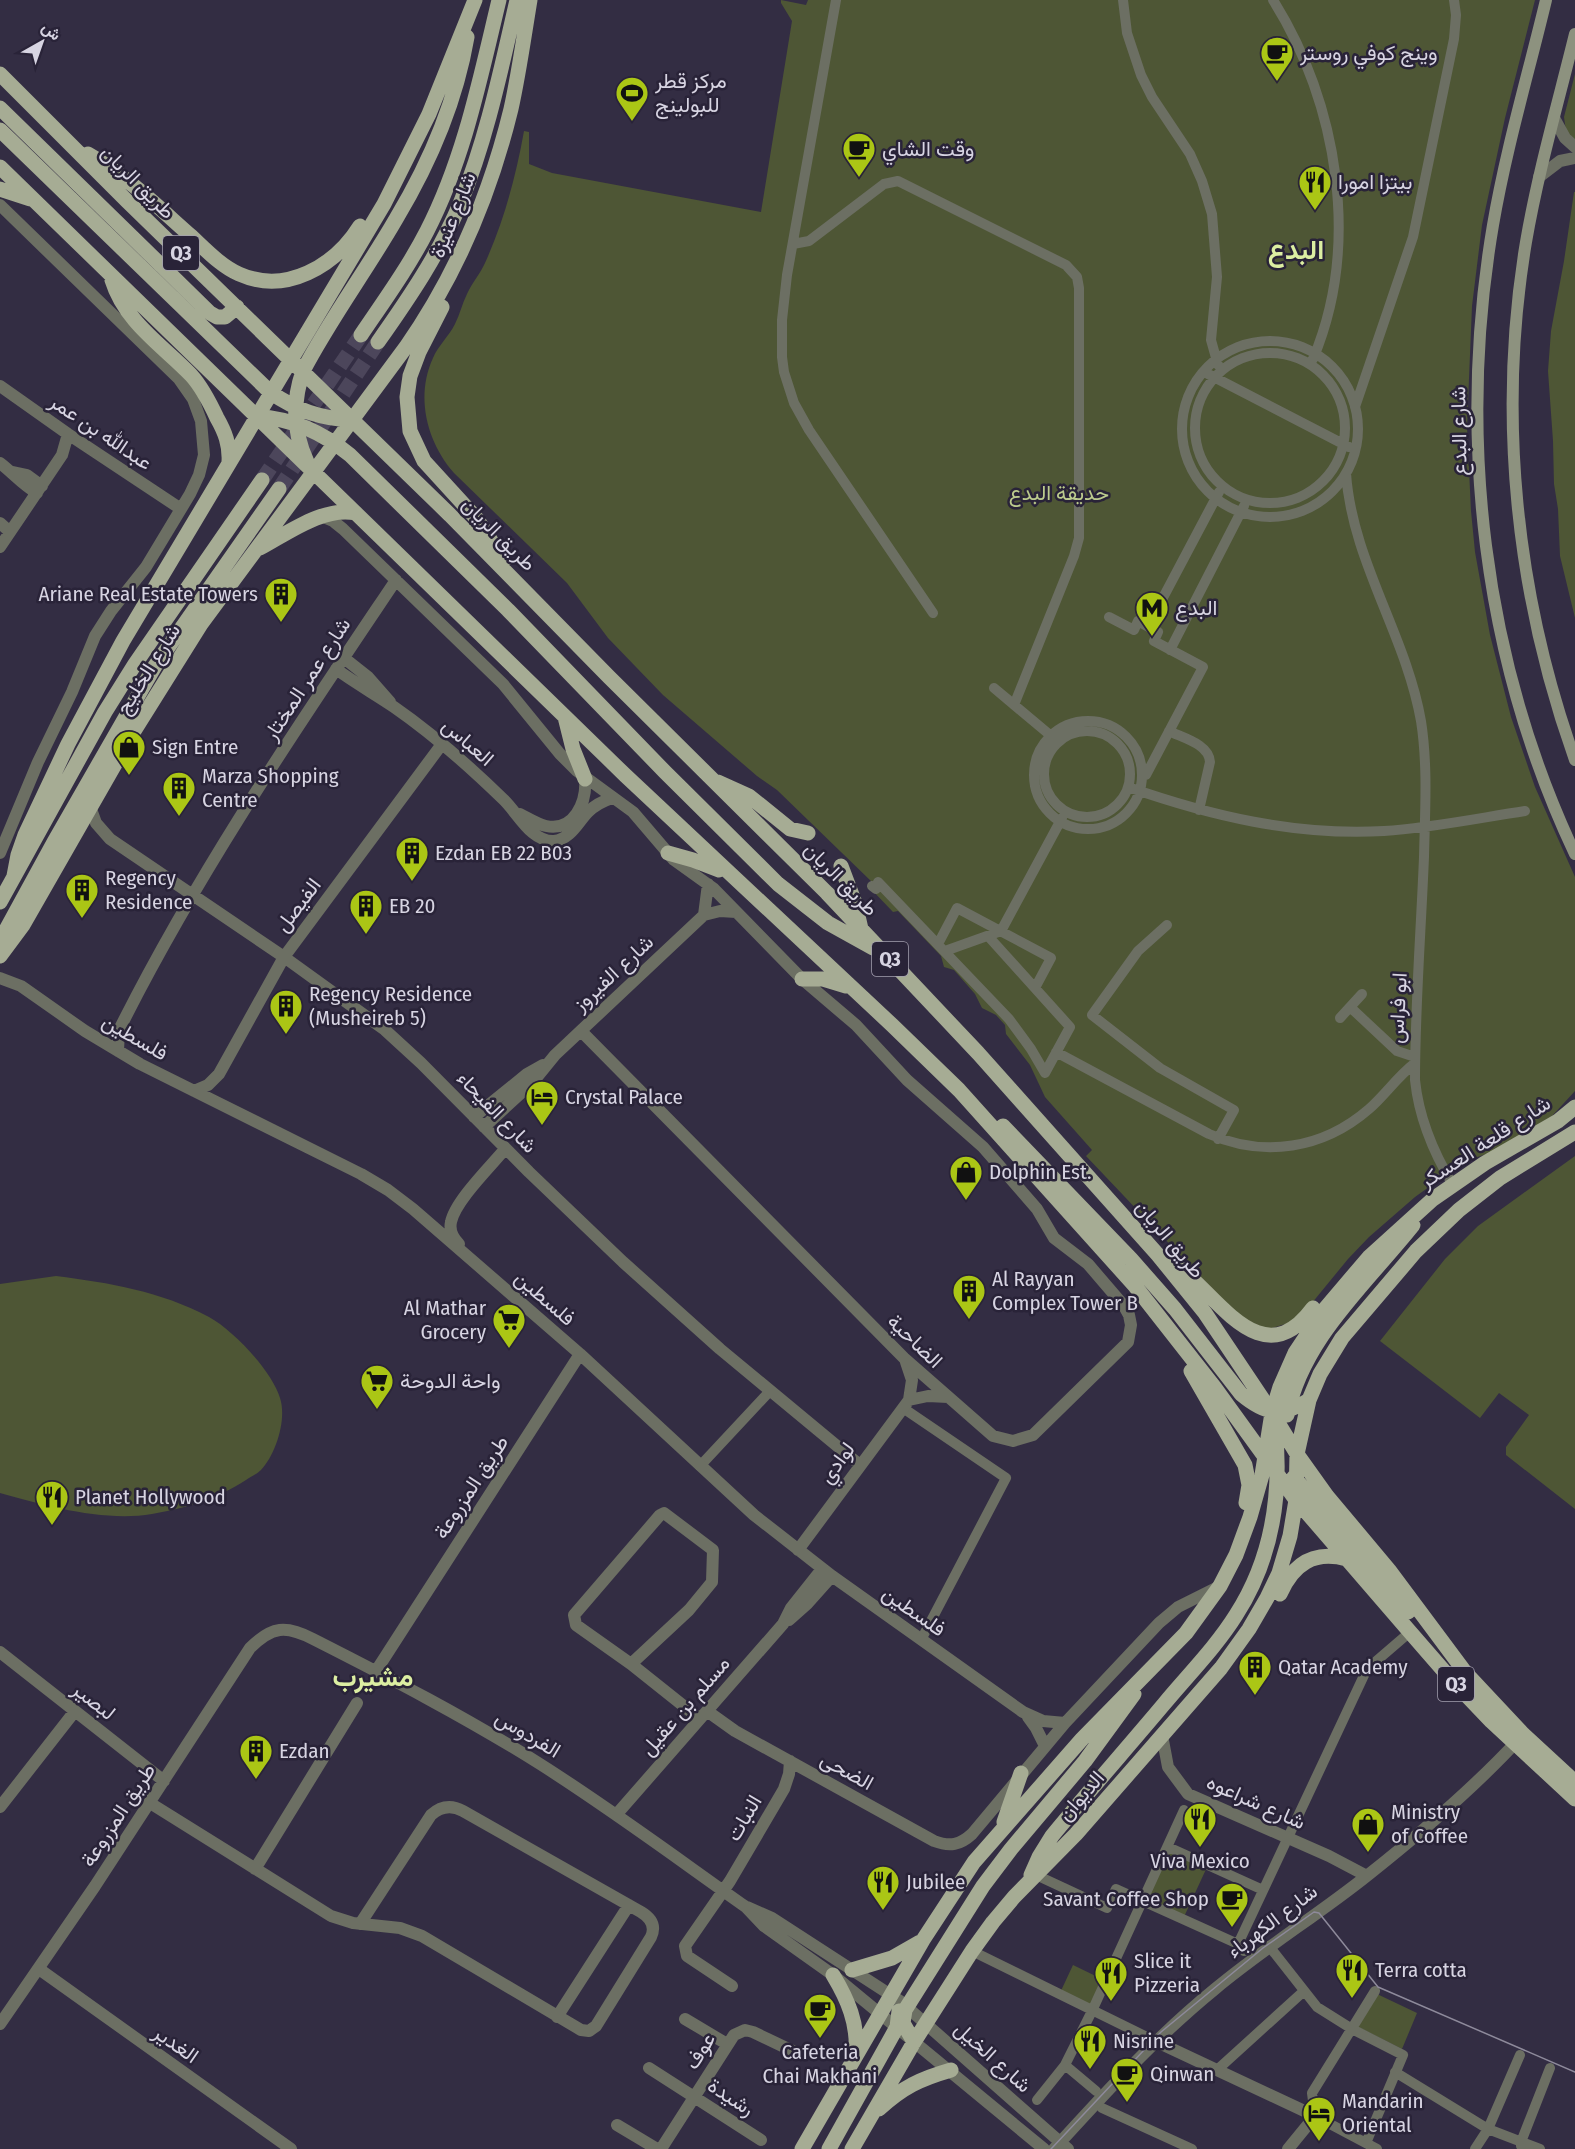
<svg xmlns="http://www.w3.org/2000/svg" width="1575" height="2149" font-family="'Fira Sans Condensed',Vazirmatn,sans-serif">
<rect width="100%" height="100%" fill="#332d43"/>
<path fill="#4e5635" d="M781 0 806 5 808 0H1535L1505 118 1482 225 1472 306 1467 427 1471 511 1475 552 1490 635 1511 717 1535 787 1575 877V1091L1552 1116 1493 1152 1465 1161 1415 1197 1369 1237 1348 1259 1298 1320 1266 1330 1236 1314 1086 1156 1092 1150 1045 1097 1030 1065 1006 1034 1005 1025 996 1015 982 1008 975 994 954 970 944 967 941 956 898 911 893 912 871 889 873 883 777 790 757 776 663 695 608 638 567 583 454 473C427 442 415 397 433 358 438 346 449 336 455 324 460 314 462 304 467 294 472 283 480 274 485 263 504 221 516 176 524 131L529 132V164L552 173 761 212 792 21 781 3Z
M1575 74V143L1566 131 1564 117Z
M1574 192H1575V618L1560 556 1558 509 1554 484 1553 441 1548 371 1551 331 1564 261Z
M1575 1156V1509L1506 1455V1447L1529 1415 1499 1393 1480 1418 1380 1341 1445 1259 1478 1226Z
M56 1276C110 1283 160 1291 209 1317 233 1330 272 1371 280 1398 287 1419 276 1454 261 1470 257 1474 250 1477 246 1480 216 1499 187 1508 152 1514 104 1522 46 1506 0 1493V1284Z
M1168 1847 1208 1865 1183 1919 1143 1901Z
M1073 1965 1106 1981 1092 2011 1059 1995Z
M1377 1994 1417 2013 1402 2049 1358 2027Z"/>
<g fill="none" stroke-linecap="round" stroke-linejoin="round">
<path stroke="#4c465b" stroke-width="15" stroke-dasharray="15 8" stroke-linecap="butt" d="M262 480 361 335
M279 489 378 342"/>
<path stroke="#6c6f63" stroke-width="10" d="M836 0 787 275 782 320V357L784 372 794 403 809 430 933 613
M1123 0 1127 33 1141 75 1152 97 1190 154 1202 181 1212 214 1217 277 1211 340 1218 365
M1273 0C1338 103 1361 245 1313 359
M793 244 809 241 884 184 898 181 1066 265 1077 277 1079 288V538L1074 556 1014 705
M1182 429a88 88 0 1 1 176 0a88 88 0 1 1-176 0Z
M1195 428a75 75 0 1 1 150 0a75 75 0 1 1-150 0Z
M1208 374 1349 447
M1355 407 1413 237 1454 39 1456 15 1454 0
M1346 473C1352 561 1406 635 1421 721 1428 766 1425 811 1424 857 1421 931 1415 1006 1415 1080 1419 1119 1433 1152 1453 1185
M1109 617 1134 630 1138 621 1158 632 1154 641 1203 667 1146 775 1142 774
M1148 626 1219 492
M1170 650 1244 506
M994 688 1056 740
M1034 775a54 54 0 1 1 108 0a54 54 0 1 1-108 0Z
M1044 774a43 43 0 1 1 86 0a43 43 0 1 1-86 0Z
M1169 731C1183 738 1209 744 1210 762L1199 810
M1128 787C1211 816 1295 836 1384 831 1431 828 1479 818 1525 811
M872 886 876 889 878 882 1009 1019 1031 1049 1045 1073 1070 1027 988 936
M1167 925 1138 951 1092 1015 1160 1068 1234 1110 1218 1139
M938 944 957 908 1051 958 1035 988
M945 951 1001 931 1062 818
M1350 1007 1397 1051 1415 1057
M1340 1018 1362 994
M1056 1052 1209 1134C1264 1158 1323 1149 1369 1109 1385 1095 1397 1077 1415 1063
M903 1408 1006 1478 921 1640
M700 1466 770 1391
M1168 1847 1263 1890
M1036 1875 1107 1908 1116 1889 1238 1944 1244 1951
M1238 1944 1367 1669 1410 1632
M1269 1946 1317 2007 1352 2029 1403 2055 1366 2143
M972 1951 1155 2041
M1375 1991 1312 2093 1315 2116 1377 2149
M1065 2065 1096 2091
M1217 2070 1304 1991
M1395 2072 1488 2129 1540 2149
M1037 2100 1065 2065 1092 2011 1184 1810
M1102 2108 1192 2149
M1521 2146V2142L1550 2068
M1475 2149 1488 2129 1520 2055"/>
<path stroke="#6c6f63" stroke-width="12" d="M1554 118 1565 138 1575 147
M1539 177 1560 161 1575 158
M0 205 179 379 193 399 201 421 204 455 199 475 190 494 146 567 111 611 95 636 72 692 38 762 0 853
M0 386 68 434 181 509
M0 463C13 473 23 485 37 493
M13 472 27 475 42 486
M321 516 333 521 343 529 503 684 560 754 577 771 633 812 674 860 713 888 802 979 856 1025 907 1080 983 1147 1037 1209 1054 1238 1088 1264 1124 1306 1129 1315 1131 1325 1128 1342 1033 1435 1013 1441 993 1436 904 1358 581 1031
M0 523 10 532
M0 547 62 455 68 434
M344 658 368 677 390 702
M336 669C355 683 375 694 394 707 433 734 469 766 503 799 518 813 531 842 554 841 571 839 578 822 588 812 595 805 603 801 612 798
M91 809 96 823 110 839 284 957 385 1030 421 1063 529 1172 623 1262 720 1349 860 1465
M520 814C528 818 537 824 546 826 574 832 587 802 585 779
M704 915 708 884
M0 978 21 986 85 1031 140 1064 361 1174 388 1190 413 1209 580 1354 754 1515 832 1576 1023 1712 1043 1721 1065 1723
M118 1051 119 1030C198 872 298 726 396 580
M194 1091 208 1085 219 1074 284 957 442 744
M474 1117 527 1074 543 1065
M484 1127 533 1082 555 1055 704 915 720 911 736 912
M459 1244C453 1238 449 1231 451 1222 455 1201 491 1166 505 1149
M909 1400 928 1396 948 1397
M798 1550 909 1400 912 1380 906 1362
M789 1620 807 1604 832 1576
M0 1652 164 1781
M631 1664 689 1610 712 1582 713 1550 664 1513 660 1515 574 1615 576 1625 631 1664 700 1719
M376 1671 580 1354
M707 1711 735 1731 934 1841C950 1847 960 1845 972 1834L1065 1723 1159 1623 1178 1607 1218 1587
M1028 1717 1036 1728 1045 1746
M1162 1735 1168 1767 1188 1794 1329 1856 1367 1876
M150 1803 331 1916 353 1923 400 1928 422 1936 581 2030 589 2031 596 2026 651 1937C656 1926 651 1918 641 1912L463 1811C452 1805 441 1806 431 1815L360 1924
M0 1807 75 1711
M616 1815 783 1624 791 1608 822 1569
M255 1869 357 1703
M747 1907 772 1918 900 2001 1068 2149
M39 1969 291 2149
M732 1986 687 1956 685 1946 730 1881 784 1789 789 1774 790 1761
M557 2017 629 1905
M685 2019 727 2044
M0 2024 95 1886 250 1648C272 1626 286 1625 313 1639 390 1678 467 1718 540 1764 611 1809 678 1859 746 1907L764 1926 833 1975 1044 2149
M1155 2041 1315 2116 1288 2149
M649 2068 761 2140
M617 2125 657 2149
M661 2149 734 2035 745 2030 753 2032 799 2054
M1054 2149C1105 2093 1156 2037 1215 1989 1264 1948 1318 1915 1368 1875 1421 1833 1474 1788 1520 1738"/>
<path stroke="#8d927f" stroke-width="12" d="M1546 0C1528 75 1506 149 1493 225 1457 437 1483 659 1575 854
M1575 34C1558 103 1538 172 1526 242 1497 415 1516 595 1575 760"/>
<path stroke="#a6ac94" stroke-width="15" d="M0 74 127 201 450 515 609 677 827 893 978 1053 1158 1255 1205 1313 1272 1413 1297 1454 1327 1496 1389 1570 1465 1672 1523 1734 1575 1782
M0 108 210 313 217 317H225L237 307
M0 130 270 392C296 410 321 419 353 420
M88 154C127 176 159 208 192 237 206 250 221 266 239 274 286 295 335 266 360 226
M0 167 626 776 892 1025 959 1090 1135 1286 1215 1388 1296 1500 1410 1632 1450 1678 1491 1721 1575 1799
M0 189 30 199
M112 280C125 322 162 345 191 375 202 387 210 403 217 418 225 432 230 445 229 462
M442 307 419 352 410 376 407 397 410 431 424 461 477 519 504 561
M361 335C384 301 408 268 427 231 464 159 480 79 499 0
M378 342C409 298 439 254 460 204 487 138 501 69 517 0
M256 416C293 419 322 432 350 455L508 610 665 772 778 884 828 923 873 948
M307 462C293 432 292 403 303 371 330 319 366 271 396 219 429 164 456 101 467 37
M260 548C288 533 324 506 356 513
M565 717 573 749 585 779
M718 782 749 796 790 829 808 833
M668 853 693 860 719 870
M841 866 855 903 861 929
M14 876 18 855 25 835 68 744 123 641 384 204 429 114 475 0
M0 902 105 712 135 664 262 480
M0 941 54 842 155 666 279 489
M0 956 23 925 134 731 201 624 406 347C457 274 490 195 511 109 519 73 524 36 530 0
M802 979H823L846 986
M1003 1126 1131 1259 1175 1309 1241 1394C1266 1415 1282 1417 1309 1400
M1168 1259C1214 1287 1259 1381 1313 1308
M1191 1371 1245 1465 1249 1485 1246 1503
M1287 1415C1302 1339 1366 1284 1413 1225
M1294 1477 1408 1612
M1280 1594C1293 1564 1314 1550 1347 1559
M1004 1822 1021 1773
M1031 1875 1039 1857 1052 1836C1089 1791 1127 1748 1164 1704 1188 1675 1216 1647 1236 1615 1272 1559 1282 1493 1275 1427
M852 1970 892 1958 920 1942
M833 1975C848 2000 858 2023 856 2053
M914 2042 903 2023 905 2010 983 1886 1011 1849 1085 1761 1134 1694
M879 2109C903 2087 920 2079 951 2070
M802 2149 923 1940 974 1862 1082 1739 1186 1633 1220 1586 1236 1555 1250 1517 1262 1475 1272 1413 1280 1387 1295 1353 1323 1311 1369 1257 1433 1199 1485 1163 1558 1121 1575 1107
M829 2149 897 2027 899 2011
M852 2149 914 2042 972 1951 993 1922 1014 1897 1076 1834 1221 1668 1249 1629 1267 1598 1279 1573 1290 1536 1296 1500 1297 1454 1309 1400 1320 1374 1342 1338 1416 1251 1459 1210 1500 1178 1575 1132"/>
<path stroke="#8e8a9b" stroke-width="1.5" d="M1051 2149 1161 2032 1263 1948 1314 1912 1319 1913 1378 1987 1575 2072"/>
</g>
<defs>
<symbol id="cafe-pin" viewBox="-11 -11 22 30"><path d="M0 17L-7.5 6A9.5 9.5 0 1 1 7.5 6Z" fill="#abc615" stroke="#292338"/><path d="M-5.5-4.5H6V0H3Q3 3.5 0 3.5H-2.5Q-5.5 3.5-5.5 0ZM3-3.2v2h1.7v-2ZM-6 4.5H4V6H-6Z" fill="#111"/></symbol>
<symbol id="stadium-pin" viewBox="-11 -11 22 30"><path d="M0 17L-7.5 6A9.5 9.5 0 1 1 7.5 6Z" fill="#abc615" stroke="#292338"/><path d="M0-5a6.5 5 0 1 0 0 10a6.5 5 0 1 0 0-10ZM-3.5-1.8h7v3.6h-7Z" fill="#111"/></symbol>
<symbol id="restaurant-pin" viewBox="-11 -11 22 30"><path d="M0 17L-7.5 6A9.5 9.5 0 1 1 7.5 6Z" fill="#abc615" stroke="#292338"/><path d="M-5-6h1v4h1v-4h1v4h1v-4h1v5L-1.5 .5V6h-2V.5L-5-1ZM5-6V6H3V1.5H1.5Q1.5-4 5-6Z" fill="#111"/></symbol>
<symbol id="building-pin" viewBox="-11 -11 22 30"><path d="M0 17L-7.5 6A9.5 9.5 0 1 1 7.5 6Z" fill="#abc615" stroke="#292338"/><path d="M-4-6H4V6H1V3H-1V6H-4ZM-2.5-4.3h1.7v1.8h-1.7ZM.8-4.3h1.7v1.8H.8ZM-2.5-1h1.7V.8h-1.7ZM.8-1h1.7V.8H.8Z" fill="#111"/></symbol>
<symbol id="metro-pin" viewBox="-11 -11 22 30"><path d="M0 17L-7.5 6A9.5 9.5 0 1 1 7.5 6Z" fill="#abc615" stroke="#292338"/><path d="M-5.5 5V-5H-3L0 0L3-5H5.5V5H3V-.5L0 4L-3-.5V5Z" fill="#111"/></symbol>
<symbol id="shop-pin" viewBox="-11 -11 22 30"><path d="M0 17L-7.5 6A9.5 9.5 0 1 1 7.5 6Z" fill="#abc615" stroke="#292338"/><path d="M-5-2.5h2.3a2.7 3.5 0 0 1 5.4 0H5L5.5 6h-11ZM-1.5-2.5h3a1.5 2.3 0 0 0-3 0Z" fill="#111"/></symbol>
<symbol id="hotel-pin" viewBox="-11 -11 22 30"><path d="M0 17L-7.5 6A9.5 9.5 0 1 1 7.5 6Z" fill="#abc615" stroke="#292338"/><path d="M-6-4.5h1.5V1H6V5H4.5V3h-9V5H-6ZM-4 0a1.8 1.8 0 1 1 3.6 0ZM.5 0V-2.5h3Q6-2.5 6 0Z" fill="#111"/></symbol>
<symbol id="supermarket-pin" viewBox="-11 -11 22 30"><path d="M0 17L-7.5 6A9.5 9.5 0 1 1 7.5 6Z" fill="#abc615" stroke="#292338"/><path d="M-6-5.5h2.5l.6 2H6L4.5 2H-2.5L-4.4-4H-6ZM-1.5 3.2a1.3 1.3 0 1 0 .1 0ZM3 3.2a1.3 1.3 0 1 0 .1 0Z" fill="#111"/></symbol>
</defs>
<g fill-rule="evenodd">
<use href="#cafe-pin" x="1258" y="34" width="38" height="52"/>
<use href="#stadium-pin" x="613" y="74" width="38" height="52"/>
<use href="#cafe-pin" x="840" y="130" width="38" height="52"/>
<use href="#restaurant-pin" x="1296" y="163" width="38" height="52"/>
<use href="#building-pin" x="262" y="575" width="38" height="52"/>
<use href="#metro-pin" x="1133" y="589" width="38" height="52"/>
<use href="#shop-pin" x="110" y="728" width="38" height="52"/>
<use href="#building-pin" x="160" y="769" width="38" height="52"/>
<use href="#building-pin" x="393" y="834" width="38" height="52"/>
<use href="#building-pin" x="63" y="871" width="38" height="52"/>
<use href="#building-pin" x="347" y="887" width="38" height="52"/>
<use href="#building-pin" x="267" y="987" width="38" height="52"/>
<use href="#hotel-pin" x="523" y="1078" width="38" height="52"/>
<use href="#shop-pin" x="947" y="1153" width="38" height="52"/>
<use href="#building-pin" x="950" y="1272" width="38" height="52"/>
<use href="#supermarket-pin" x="490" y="1301" width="38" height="52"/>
<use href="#supermarket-pin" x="358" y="1362" width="38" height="52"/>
<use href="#restaurant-pin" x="33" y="1478" width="38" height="52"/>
<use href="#building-pin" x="1236" y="1648" width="38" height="52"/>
<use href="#building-pin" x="237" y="1732" width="38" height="52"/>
<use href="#restaurant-pin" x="1181" y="1800" width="38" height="52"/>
<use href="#shop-pin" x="1349" y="1805" width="38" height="52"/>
<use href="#restaurant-pin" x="864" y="1863" width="38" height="52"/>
<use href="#cafe-pin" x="1213" y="1880" width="38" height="52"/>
<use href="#restaurant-pin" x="1333" y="1951" width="38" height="52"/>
<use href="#restaurant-pin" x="1092" y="1954" width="38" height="52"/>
<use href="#cafe-pin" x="801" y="1991" width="38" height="52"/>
<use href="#restaurant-pin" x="1071" y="2022" width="38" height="52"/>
<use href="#cafe-pin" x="1108" y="2055" width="38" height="52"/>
<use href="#hotel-pin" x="1300" y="2094" width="38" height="52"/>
</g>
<g text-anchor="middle" stroke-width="5" stroke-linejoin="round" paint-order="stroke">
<g fill="#292338" stroke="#a39faf" stroke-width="1.5">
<rect x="163" y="236" width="36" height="34" rx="4.5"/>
<rect x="872" y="942" width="36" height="34" rx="4.5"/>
<rect x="1438" y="1667" width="36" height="34" rx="4.5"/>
</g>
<g font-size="20" font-weight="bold" fill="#d7d4e2">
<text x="181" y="260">Q3</text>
<text x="890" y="966">Q3</text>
<text x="1456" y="1691">Q3</text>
</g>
<g font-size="21" fill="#d7d4e2" stroke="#292338" text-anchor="start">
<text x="1300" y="60">وينج كوفي روستر</text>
<text x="655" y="88">مركز قطر<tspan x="655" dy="24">للبولينج</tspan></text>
<text x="882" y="156">وقت الشاي</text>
<text x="1338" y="189">بيتزا امورا</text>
<text x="258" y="601" text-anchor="end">Ariane Real Estate Towers</text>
<text x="1175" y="615">البدع</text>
<text x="152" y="754">Sign Entre</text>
<text x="202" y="783">Marza Shopping<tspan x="202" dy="24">Centre</tspan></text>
<text x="435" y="860">Ezdan EB 22 B03</text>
<text x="105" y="885">Regency<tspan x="105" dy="24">Residence</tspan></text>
<text x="389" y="913">EB 20</text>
<text x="309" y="1001">Regency Residence<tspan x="309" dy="24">(Musheireb 5)</tspan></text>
<text x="565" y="1104">Crystal Palace</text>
<text x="989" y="1179">Dolphin Est.</text>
<text x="992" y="1286">Al Rayyan<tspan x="992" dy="24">Complex Tower B</tspan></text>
<text x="486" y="1315" text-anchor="end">Al Mathar<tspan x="486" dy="24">Grocery</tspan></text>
<text x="400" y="1388">واحة الدوحة</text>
<text x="75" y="1504">Planet Hollywood</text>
<text x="1278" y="1674">Qatar Academy</text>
<text x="279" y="1758">Ezdan</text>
<text x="1391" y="1819">Ministry<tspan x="1391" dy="24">of Coffee</tspan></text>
<text x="1200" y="1868" text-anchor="middle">Viva Mexico</text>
<text x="906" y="1889">Jubilee</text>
<text x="1209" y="1906" text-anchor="end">Savant Coffee Shop</text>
<text x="1134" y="1968">Slice it<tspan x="1134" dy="24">Pizzeria</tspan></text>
<text x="1375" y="1977">Terra cotta</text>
<text x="1113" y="2048">Nisrine</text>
<text x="820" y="2059" text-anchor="middle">Cafeteria<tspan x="820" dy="24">Chai Makhani</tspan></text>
<text x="1150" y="2081">Qinwan</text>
<text x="1342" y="2108">Mandarin<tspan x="1342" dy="24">Oriental</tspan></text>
</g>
<g font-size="21" fill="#d7d4e2" stroke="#292338">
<text transform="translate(138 182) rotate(45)" y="7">طريق الريان</text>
<text transform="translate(453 215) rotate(-68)" y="7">شارع عنيزة</text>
<text transform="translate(1459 431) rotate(-91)" y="7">شارع البدع</text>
<text transform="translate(101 432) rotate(34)" y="7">عبدالله بن عمر</text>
<text transform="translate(499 534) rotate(45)" y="7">طريق الريان</text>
<text transform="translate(148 669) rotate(-58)" y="7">شارع الخليج</text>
<text transform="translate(307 679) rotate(-57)" y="7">شارع عمر المختار</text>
<text transform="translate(468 742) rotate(41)" y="7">العباس</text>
<text transform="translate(841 879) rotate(45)" y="7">طريق الريان</text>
<text transform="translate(298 905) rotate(-53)" y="7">الفيصل</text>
<text transform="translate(613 973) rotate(-43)" y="7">شارع الفيروز</text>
<text transform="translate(1398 1008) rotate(-87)" y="7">ابو فراس</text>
<text transform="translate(135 1037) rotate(30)" y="7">فلسطين</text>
<text transform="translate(497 1112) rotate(46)" y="7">شارع الفيحاء</text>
<text transform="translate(1485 1142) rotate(-33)" y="7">شارع قلعة العسكر</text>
<text transform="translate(1170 1239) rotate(50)" y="7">طريق الريان</text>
<text transform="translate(545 1298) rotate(41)" y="7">فلسطين</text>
<text transform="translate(915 1341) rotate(44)" y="7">الضاحية</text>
<text transform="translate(837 1463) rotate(-54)" y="7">لوادي</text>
<text transform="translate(471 1487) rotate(-57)" y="7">طريق المزروعة</text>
<text transform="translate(914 1611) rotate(35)" y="7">فلسطين</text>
<text transform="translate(94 1701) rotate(38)" y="7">لبصير</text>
<text transform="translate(685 1706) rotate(-49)" y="7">مسلم بن عقيل</text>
<text transform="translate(528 1734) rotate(31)" y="7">الفردوس</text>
<text transform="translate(847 1771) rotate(29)" y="7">الضحى</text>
<text transform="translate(1081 1796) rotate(-49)" y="7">الديوان</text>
<text transform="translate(1256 1802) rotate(24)" y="7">شارع شراعوه</text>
<text transform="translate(118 1815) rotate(-57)" y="7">طريق المزروعة</text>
<text transform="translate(744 1818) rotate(-60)" y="7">النبات</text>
<text transform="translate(1272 1921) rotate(-37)" y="7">شارع الكهرباء</text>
<text transform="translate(176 2044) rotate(35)" y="7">الغدير</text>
<text transform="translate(700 2051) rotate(-58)" y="7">عوف</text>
<text transform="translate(993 2057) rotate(42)" y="7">شارع الخيل</text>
<text transform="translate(731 2097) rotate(33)" y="7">رشيدة</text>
</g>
<g font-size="21" fill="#bccb8d" stroke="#292338">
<text x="1059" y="500">حديقة البدع</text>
</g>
<g font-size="27" font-weight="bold" fill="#dceea2" stroke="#292338">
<text x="1296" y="259">البدع</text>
<text x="373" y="1686">مشيرب</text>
</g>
</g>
<g transform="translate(42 42) rotate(40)" stroke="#292338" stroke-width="4.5" paint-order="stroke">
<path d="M0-4.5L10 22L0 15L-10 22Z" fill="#d7d4e2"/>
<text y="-9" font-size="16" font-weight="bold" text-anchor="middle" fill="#d7d4e2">ش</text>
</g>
</svg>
